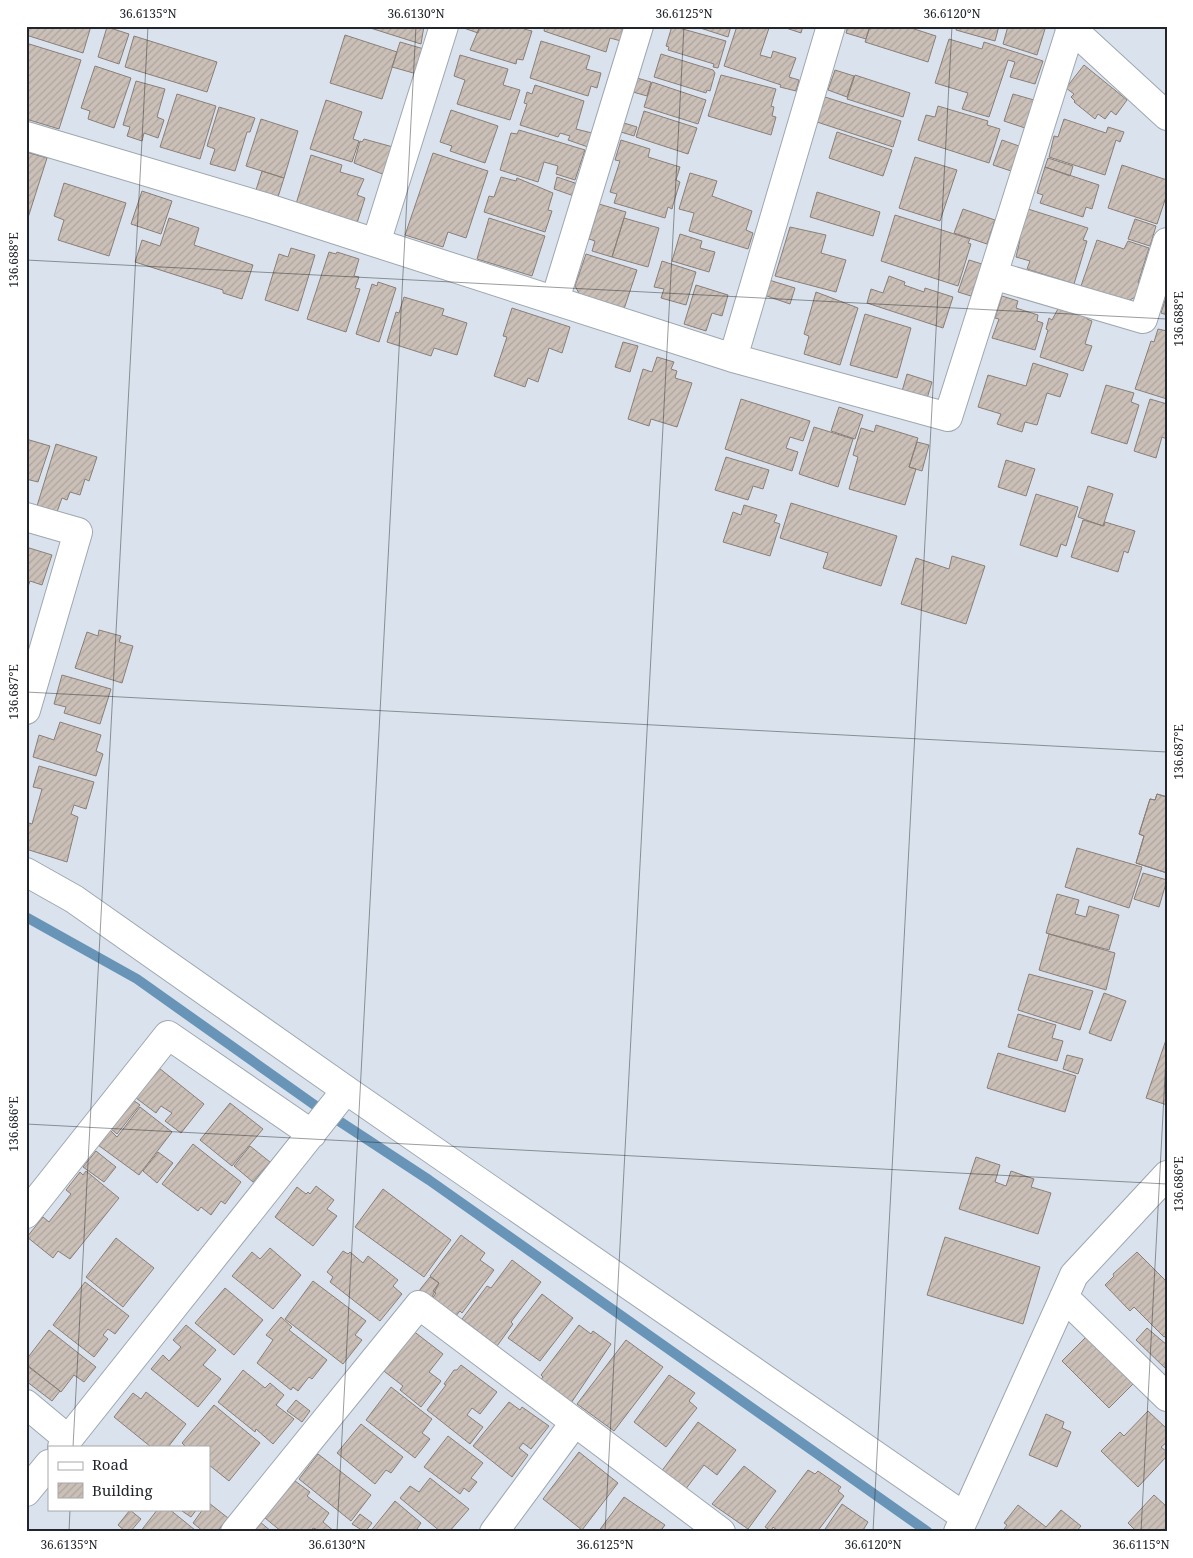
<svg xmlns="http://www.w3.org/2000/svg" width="1193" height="1558" font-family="'Noto Serif',serif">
<defs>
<pattern id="building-hatch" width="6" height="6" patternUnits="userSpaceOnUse" patternTransform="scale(1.25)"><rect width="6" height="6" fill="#cbc0b8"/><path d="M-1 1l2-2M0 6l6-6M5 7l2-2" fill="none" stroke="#aea59e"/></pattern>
</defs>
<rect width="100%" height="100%" fill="#dae3ed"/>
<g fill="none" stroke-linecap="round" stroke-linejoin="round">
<path stroke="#6894b8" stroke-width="10" d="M26 917 137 979 316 1106
M339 1121 429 1180 928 1532"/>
</g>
<path fill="url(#building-hatch)" stroke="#8a7f78" d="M26 26H91L83 53 26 35Z
M364 26H424L421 44Z
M458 26H480L478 33Z
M480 26H525L524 29 532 31 523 60 517 59 516 64 470 50Z
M545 26H612L625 30 621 41 610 38 606 52 544 31Z
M672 26 726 41 718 68 713 67 714 64 668 50 669 47 666 46Z
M694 26H731L728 37Z
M737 26 769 28 760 55 771 58 773 51 796 58 789 77 799 80 796 91 780 87 781 85 724 66Z
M780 26H803L801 33Z
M848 26H870L866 39 846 33Z
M870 26H905L936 36 928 62 865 42Z
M957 26H999L995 41 956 30Z
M1008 26H1044L1045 29 1037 55 1003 44Z
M107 27 129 34 119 64 98 57Z
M345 35 397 52 382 99 330 83Z
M134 36 217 62 207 92 125 67Z
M949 39 982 49 984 42 1043 61 1035 84 1010 77 1015 62 1008 60 989 117 962 109 968 93 935 83Z
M541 41 590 56 586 69 601 73 597 88 591 86 588 96 530 78Z
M400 42 424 49 417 74 392 67Z
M26 43 81 60 59 129 26 119Z
M661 54 713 70 715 73 710 91 707 90 706 93 654 77Z
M460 55 508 69 503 85 520 90 510 120 457 104 465 80 454 76Z
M1084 65 1127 100 1116 115 1111 111 1105 119 1098 114 1095 119 1074 102 1075 101 1071 97 1074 94 1066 88Z
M95 66 131 78 114 128 88 119 90 111 81 108Z
M835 70 854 76 847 97 828 90Z
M721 75 776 89 771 106 774 107 772 116 776 117 771 135 708 116Z
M855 75 910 93 903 117 847 99Z
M637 78 651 82 647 96 633 92Z
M136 81 165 89 157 117 164 120 158 138 144 133 142 141 127 136 130 127 123 125Z
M652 82 706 100 698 124 644 107Z
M535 85 584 101 576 129 592 133 588 147 568 140 570 136 560 133 558 137 520 125 527 104 524 103 527 92 532 94Z
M177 94 216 106 200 159 160 147Z
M1013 94 1034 100 1025 128 1004 121Z
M825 97 901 121 893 147 817 122Z
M326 100 362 112 353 139 359 141 352 162 310 149Z
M938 106 988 121 987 125 1000 129 989 163 918 140 926 115 935 117Z
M219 107 255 118 250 132H247L235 171 210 164 215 149 207 146Z
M451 110 498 126 485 163 450 151 452 146 440 142Z
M644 111 697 128 688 154 636 137Z
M261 119 298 131 284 178 246 166Z
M1064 119 1106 133 1108 127 1124 132 1120 142 1116 140 1105 175 1049 157 1054 136 1058 137Z
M624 123 637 127 634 136 621 132Z
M519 130 585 150 575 180 556 174 558 166 544 162 538 182 500 170 511 133 517 134Z
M837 132 892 150 883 176 829 158Z
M364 139 393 147 385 175 354 163 360 141 362 142Z
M621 140 650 149 648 157 680 167 676 180 680 182 673 205 672 209 668 207 665 218 614 203 617 194 610 192 620 161 615 160Z
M1002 140 1019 146 1011 171 993 165Z
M26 152 47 158 26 224Z
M433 153 488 171 466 238 448 232 443 247 405 235Z
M311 155 342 165 340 172 364 179 357 195 365 198 357 223 296 204Z
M915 157 957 170 940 221 899 208Z
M1048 158 1073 166 1070 176 1045 167Z
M1122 165 1167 180V194L1157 224 1108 208Z
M1045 167 1099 185 1092 209 1086 207 1083 217 1040 203 1043 195 1037 193Z
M262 171 284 178 278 197 256 190Z
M690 173 717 181 712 196 752 211 746 230 753 233 748 249 689 231 694 213 679 209Z
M501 177 516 181 517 178 553 193 548 210 552 211 545 232 484 212 489 196 494 197Z
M557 177 578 184 574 196 554 189Z
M64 183 126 203 109 256 58 240 64 220 54 216Z
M142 191 172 201 161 234 131 224Z
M817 192 880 212 873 236 810 217Z
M599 204 626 212 612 257 592 251 595 241 589 239Z
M963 209 995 220 987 244 954 233Z
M1028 209 1088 228 1083 240 1087 241 1074 284 1027 269 1030 261 1016 257 1020 240 1018 239Z
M895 215 970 239 968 243 971 244 958 286 881 261Z
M169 218 199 228 194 245 253 265 242 299 223 293V290L135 262 142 240 160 246Z
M489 218 545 236 532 276 477 259Z
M624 218 659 228 648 267 612 257Z
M1135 219 1156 226 1150 246 1128 239Z
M790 227 826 235 821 253 846 260 836 292 775 276Z
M680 234 702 241 700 248 715 252 709 272 672 261Z
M1097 240 1124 249 1128 241 1149 248 1138 283 1141 284 1137 296 1128 301 1081 286Z
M291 248 315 255 298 311 265 300 279 254 288 257Z
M329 252 336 254 337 252 359 259 354 276 359 277 355 288 360 289 346 332 307 319Z
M586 254 637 270 624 309 580 295 575 286Z
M969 260 982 264 971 296 958 292Z
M662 261 696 272 686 305 661 298 664 289 654 287Z
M889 276 905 282 904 285 924 292 925 288 953 297 943 328 867 303 871 289 883 293Z
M769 280 795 288 790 304 764 295Z
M378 282 396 288 379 342 356 334 372 284 377 286Z
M696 285 728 295 722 316 712 313 706 331 684 324Z
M816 292 858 308 840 365 804 354 809 336 804 334Z
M1167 294V315L1161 313Z
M1002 296 1018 301 1016 308 1038 315 1037 321 1043 323 1035 350 992 338 999 319 995 318Z
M404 297 444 309 442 315 467 323 457 355 434 348 431 356 387 342 396 312 399 313Z
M1059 307 1087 316V319L1092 321 1085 344 1092 346 1083 371 1040 357 1048 330 1046 329 1049 318 1052 320Z
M512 308 570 327 562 353 549 348 538 382 528 378 525 387 494 376 507 337 503 336Z
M865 314 911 328 897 378 850 365Z
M1158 329 1167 331V399L1135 389 1151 341 1154 342Z
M623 342 638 346 630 372 615 367Z
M657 357 674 362 671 369 677 371 675 378 692 383 677 427 651 419 649 426 628 419 643 369 652 372Z
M1033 363 1068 374 1060 397 1047 393 1037 425 1025 422 1022 432 997 424 1001 414 978 407 988 375 1026 386Z
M907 374 932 382 925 405 900 398Z
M1106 385 1134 393 1131 402 1139 405 1127 444 1091 433Z
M741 399 810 421 803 441 790 437 786 448 798 452 792 471 725 449Z
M1150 399 1167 404V439L1162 437 1156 458 1134 451Z
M839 407 863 415 855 439 831 431Z
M876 425 918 438 909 467 916 469 905 505 849 489 858 457 853 455 861 428 874 432Z
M814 427 853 439 838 487 799 474Z
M26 439 50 446 38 482 26 479Z
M917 442 929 445 922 471 909 467Z
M56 444 97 457 89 481 85 479 80 495 70 492 67 500 62 498 57 512 37 506Z
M726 457 769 470 763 489 753 486 748 500 715 490Z
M1006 460 1035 469 1026 496 998 487Z
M1088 486 1113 494 1103 526 1078 517Z
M1036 494 1078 507 1066 546 1061 544 1057 557 1020 545Z
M791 503 897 536 881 586 823 568 828 553 780 538Z
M744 505 777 515 774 522 780 524 770 556 723 542 733 512 741 515Z
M1083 520 1104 526 1105 522 1135 531 1128 553 1124 551 1118 572 1071 557Z
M26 547 52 555 42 585 30 581 26 592Z
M952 556 985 566 966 624 901 604 916 558 949 569Z
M99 630 121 636 119 642 133 646 122 683 75 668 87 632 98 636Z
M62 675 111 689 100 724 64 713 66 707 54 704Z
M60 722 101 735 96 751 103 754 96 776 33 757 39 735 54 740Z
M39 766 94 782 86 809 74 805 71 814 78 817 67 862 26 849V822L32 824 42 789 33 787Z
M1157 794 1167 797V873L1136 863 1144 836 1139 834 1150 799 1155 800Z
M1157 794 1167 797V873L1136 863 1144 836 1139 834 1150 799 1155 800Z
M1077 848 1142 867 1129 908 1065 887Z
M1143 873 1167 880 1159 907 1134 899Z
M1057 894 1079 900 1075 914 1086 917 1089 906 1119 915 1109 950 1046 933Z
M1049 934 1115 953 1106 990 1039 970Z
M1029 974 1093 991 1080 1030 1018 1010Z
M1104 993 1126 1001 1111 1041 1089 1033Z
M1018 1014 1056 1025 1052 1038 1063 1041 1057 1061 1008 1047Z
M1167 1037V1105L1146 1098Z
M998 1053 1076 1076 1065 1112 987 1088Z
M1067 1055 1083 1059 1078 1074 1063 1069Z
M159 1068 204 1104 181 1133 165 1121 172 1113 161 1106 156 1113 136 1098Z
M133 1100 140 1105 117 1134 111 1129Z
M230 1103 263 1129 232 1166 200 1140Z
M140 1107 172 1132 139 1175 98 1145 110 1130 117 1137Z
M193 1144 241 1182 225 1204 221 1201 211 1215 201 1207 198 1211 162 1184Z
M250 1146 270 1162 253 1182 234 1166Z
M96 1151 116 1167 104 1182 83 1167Z
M158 1152 173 1163 157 1183 143 1171Z
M976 1157 1000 1165 995 1182 1006 1186 1011 1171 1034 1179 1031 1187 1051 1193 1038 1234 959 1209Z
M86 1171 119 1198 70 1259 58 1251 53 1258 27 1237 43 1217 49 1222 71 1194 66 1190 80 1172 83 1175Z
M316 1186 334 1200 327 1209 337 1216 313 1246 275 1217 297 1187 306 1194 308 1192 310 1194Z
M383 1189 451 1240 424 1277 355 1227Z
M461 1235 485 1253 480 1260 494 1270 462 1313 460 1311 455 1317 432 1299 436 1293 433 1291 439 1283 430 1276Z
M945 1237 1040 1267 1023 1324 927 1295Z
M116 1238 154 1268 123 1307 86 1277Z
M270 1248 301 1275 273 1309 232 1276 252 1252 260 1259Z
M343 1251 348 1254 350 1252 363 1263 368 1256 398 1280 393 1286 402 1294 380 1321 330 1282 333 1277 327 1272Z
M1137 1252 1167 1282V1335L1164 1337 1134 1307 1130 1311 1105 1285 1114 1276 1113 1274Z
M512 1260 541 1282 511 1322 513 1324 497 1346 462 1319 487 1286 491 1288Z
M430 1277 439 1283 430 1301 418 1292Z
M313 1281 366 1321 355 1335 362 1340 343 1364 285 1319Z
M85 1282 129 1316 115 1334 108 1329 103 1335 108 1339 94 1357 53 1325Z
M225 1288 263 1320 234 1355 195 1323Z
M542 1294 573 1318 540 1361 508 1338Z
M281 1317 292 1327 289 1330 327 1360 312 1379 309 1377 298 1391 293 1387 291 1390 257 1363 273 1340 266 1335Z
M186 1325 216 1350 203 1365 221 1379 198 1407 151 1369 163 1355 169 1361 181 1347 173 1340Z
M579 1325 591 1334 593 1331 611 1344 569 1406 539 1382 543 1377 541 1375Z
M1147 1328 1167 1345 1165 1368 1136 1340Z
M49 1330 96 1367 84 1382 74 1375 61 1392 26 1364V1360Z
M412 1330 443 1354 429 1372 441 1381 421 1407 400 1390 403 1386 380 1368Z
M1086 1337 1133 1384 1109 1408 1062 1361Z
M626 1340 663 1367 614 1431 577 1404Z
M26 1365 60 1391 52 1401 26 1381Z
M461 1365 497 1392 480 1414 472 1408 467 1415 483 1427 470 1444 427 1410 446 1385 444 1384 454 1370H457Z
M243 1370 265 1388 270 1383 284 1395 276 1405 294 1419 273 1444 256 1429 255 1432 218 1402Z
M669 1375 695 1393 689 1401 697 1408 666 1447 634 1422Z
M391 1387 432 1419 422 1433 430 1439 415 1458 366 1420Z
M146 1392 186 1424 168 1447H151L114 1417 133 1393 141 1399Z
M296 1400 310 1411 302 1422 287 1411Z
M509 1402 520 1410 522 1407 549 1426 531 1449 523 1443 519 1448 528 1455 512 1477 473 1446Z
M214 1405 260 1443 229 1481 209 1465V1447H186L182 1443Z
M1148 1411 1167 1429V1442L1161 1447 1167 1452V1456L1138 1487 1101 1451 1120 1432 1124 1436Z
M1046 1414 1064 1422 1062 1428 1071 1432 1057 1467 1029 1455Z
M698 1422 736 1450 717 1475 704 1465 685 1490 661 1472Z
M361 1424 403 1457 391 1473 386 1470 375 1484 337 1453Z
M448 1436 483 1463 471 1478 477 1482 469 1492 464 1488 460 1494 424 1467Z
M579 1452 618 1483 582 1530 543 1499Z
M318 1454 371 1495 351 1521 299 1479Z
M744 1466 776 1491 748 1529 712 1504Z
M808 1470 815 1474 818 1471 841 1487 838 1491 844 1496 817 1532H779L773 1527 771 1531 765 1527Z
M291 1478 310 1492 307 1496 329 1513 323 1522 335 1532H314L316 1529 313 1528 310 1532H282L265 1518 267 1515 264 1512Z
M430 1478 469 1509 449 1532H441L400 1498 410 1486 419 1492Z
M1154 1495 1167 1507V1532H1137L1128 1523Z
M624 1497 665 1525 660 1532H598Z
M395 1501 421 1523 415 1532H370Z
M209 1503 228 1518 217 1532H204L193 1523 203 1509H209Z
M842 1504 868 1522 862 1532H823Z
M1018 1505 1046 1527 1061 1510 1081 1526 1076 1532H1002L1007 1525 1004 1523Z
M158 1509H169L195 1530 140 1532Z
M184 1509H197L191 1517 182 1511Z
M130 1510 141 1519 130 1532H126L118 1525Z
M360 1514 372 1523 365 1532 352 1524Z
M259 1521 272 1532H251Z"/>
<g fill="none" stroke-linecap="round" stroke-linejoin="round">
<defs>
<path id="minor" d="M1069 26 1167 116
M26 136 268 208 733 358 948 417 993 275 1143 319 1167 242
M376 243 444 26
M993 275 1071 28
M555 300 639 26
M733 358 831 26
M26 517 78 532 26 710
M26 872 74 899 346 1090 62 1447
M346 1090 965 1517
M26 1214 168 1035 312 1134
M1064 1297 1167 1397
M26 1404 68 1439
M26 1492 49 1464
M235 1532 419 1305 721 1532
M494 1532 575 1422
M958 1532 1074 1275 1167 1175"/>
</defs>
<use href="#minor" stroke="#9ea7b0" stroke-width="30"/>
<use href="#minor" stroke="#fff" stroke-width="28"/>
</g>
<path fill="none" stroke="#222529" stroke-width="1" stroke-opacity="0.45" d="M26 260 1167 319M26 692 1167 752M26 1124 1167 1184M73 1447 148 26M69 1532 70 1509M337 1532 416 26M605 1532 684 26M873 1532 952 26M1141 1532 1167 1038"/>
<rect width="1193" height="1558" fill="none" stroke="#ffffff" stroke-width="55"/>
<rect x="48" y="1446" width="162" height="65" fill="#ffffff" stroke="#a7a8a9"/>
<rect x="58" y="1462" width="25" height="8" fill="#ffffff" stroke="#a7a8a9"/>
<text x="92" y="1470" font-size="15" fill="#222529">Road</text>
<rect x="58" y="1483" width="25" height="15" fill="url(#building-hatch)" stroke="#a7a8a9"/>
<text x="92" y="1496" font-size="15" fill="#222529">Building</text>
<rect x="28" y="28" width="1138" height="1502" fill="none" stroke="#222529" stroke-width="2"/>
<g font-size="12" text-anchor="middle" fill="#222529">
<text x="148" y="18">36.6135°N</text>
<text x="416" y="18">36.6130°N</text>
<text x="684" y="18">36.6125°N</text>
<text x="952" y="18">36.6120°N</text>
<text transform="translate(14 260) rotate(-90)" y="4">136.688°E</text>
<text transform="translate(1179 319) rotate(-90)" y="4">136.688°E</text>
<text transform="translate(14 692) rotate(-90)" y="4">136.687°E</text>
<text transform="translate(1179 752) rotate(-90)" y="4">136.687°E</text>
<text transform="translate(14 1124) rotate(-90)" y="4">136.686°E</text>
<text transform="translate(1179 1184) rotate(-90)" y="4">136.686°E</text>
<text x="69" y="1549">36.6135°N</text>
<text x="337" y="1549">36.6130°N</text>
<text x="605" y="1549">36.6125°N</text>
<text x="873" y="1549">36.6120°N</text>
<text x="1141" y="1549">36.6115°N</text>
</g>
</svg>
